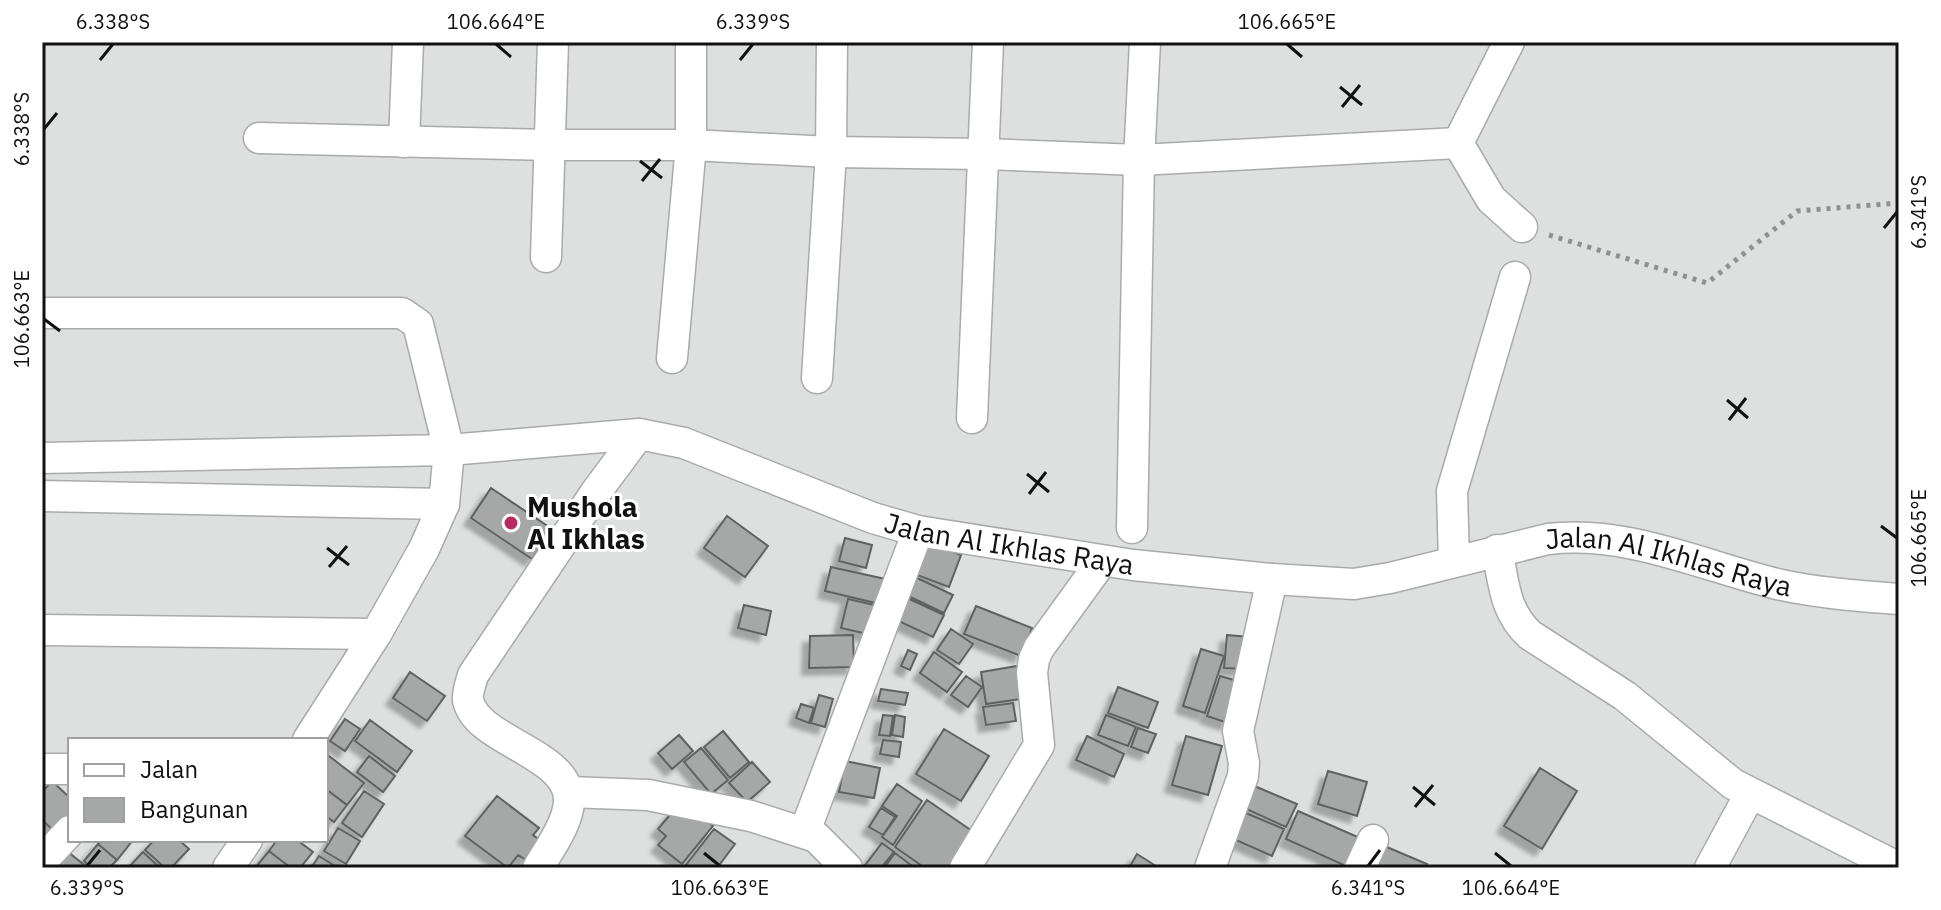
<svg xmlns="http://www.w3.org/2000/svg" width="1941" height="910" font-family="'IBM Plex Sans',sans-serif">
<defs>
<filter id="shadow"><feDropShadow dx="-7" dy="7" stdDeviation="2" flood-color="#0004"/></filter>
</defs>
<rect width="100%" height="100%" fill="#dde0de"/>
<path fill="#a5a8a6" stroke="#606260" stroke-width="2" filter="url(#shadow)" d="M491 488 552 529 532 559 471 518Z
M727 516 768 546 745 577 704 548Z
M845 538 872 545 866 568 839 561Z
M929 543 961 555 949 587 917 575Z
M831 567 890 580 884 605 825 591Z
M913 576 953 595 944 613 904 594Z
M905 597 944 615 933 637 894 619Z
M848 599 883 607 876 636 841 628Z
M744 605 771 611 766 635 738 628Z
M976 606 1032 628 1021 656 964 634Z
M951 629 973 644 959 664 937 650Z
M853 635 854 667 809 668 810 636Z
M1227 635 1249 637 1247 669 1224 668Z
M1201 649 1224 656 1205 713 1183 706Z
M908 650 917 654 910 670 901 666Z
M934 652 962 672 947 692 920 673Z
M1017 666 1021 699 986 704 981 672Z
M410 672 445 696 427 721 393 698Z
M966 676 982 687 968 707 951 695Z
M1220 676 1241 682 1228 723 1207 716Z
M1118 687 1158 702 1148 728 1108 713Z
M881 689 908 693 905 705 878 701Z
M819 695 833 699 825 727 811 723Z
M1013 703 1016 721 986 725 983 707Z
M801 704 814 708 809 723 796 718Z
M883 715 893 716 890 736 879 735Z
M895 715 905 717 903 737 892 735Z
M1106 715 1136 727 1128 746 1098 735Z
M345 719 360 729 345 751 330 741Z
M370 720 412 751 397 772 355 741Z
M1138 728 1156 734 1148 753 1131 747Z
M944 729 989 756 961 801 916 774Z
M723 731 749 762 730 778 704 747Z
M679 735 693 751 672 769 658 753Z
M1087 736 1124 754 1114 777 1076 760Z
M1186 736 1222 746 1208 795 1172 785Z
M883 740 901 742 899 757 880 754Z
M701 748 728 780 711 794 684 762Z
M329 756 364 783 347 805 326 789V759Z
M369 756 395 776 383 792 357 772Z
M845 761 880 768 874 798 839 792Z
M752 762 770 782 747 802 729 783Z
M1540 768 1577 791 1542 849 1504 826Z
M1328 771 1367 782 1357 816 1318 804Z
M52 781 70 798V814L54 831 42 820V792Z
M897 784 922 801 893 845 882 837 897 816 882 806Z
M1252 785 1297 804 1286 827 1242 807Z
M326 789 347 805 334 822 326 816Z
M364 791 384 804 362 837 342 823Z
M497 796 539 828 533 835 541 841 526 860 518 855 508 868 465 836Z
M927 800 975 833 950 868H925L895 847Z
M689 807 713 826 682 864 658 845 666 836 658 829 674 810Z
M881 808 895 817 883 835 869 827Z
M1241 811 1284 829 1272 856 1229 837Z
M1298 811 1360 838 1348 867 1286 839Z
M338 828 360 841 346 864 324 851Z
M714 829 735 844 717 868H689L686 865Z
M102 840H133L117 860 98 844Z
M154 840H179L189 849 171 868H165L145 850Z
M277 840H297L313 852 300 868H291L269 851Z
M882 843 894 852 881 868H863Z
M98 844 117 860 109 868H91L84 861Z
M1382 845 1427 864 1425 868H1372Z
M67 851 88 868H52Z
M269 851 291 868H255Z
M143 852 160 868H128Z
M895 853 915 868H884Z
M1137 854 1159 868H1129Z
M319 856 338 868H311Z"/>
<g fill="none" stroke-linecap="round" stroke-linejoin="round">
<defs>
<g id="minor">
<path d="M259 138 550 145H691L831 152 985 154 1139 160 1458 143"/>
<path d="M404 142 408 42"/>
<path d="M1458 143 1509 42"/>
<path d="M1458 143 1491 199 1522 227"/>
<path d="M546 257 553 42"/>
<path d="M42 313H402L418 324 449 450 444 504 424 549 376 634 308 740"/>
<path d="M672 358 691 145V42"/>
<path d="M817 378 831 152 832 42"/>
<path d="M972 418 988 42"/>
<path id="s1" d="M42 458 449 450 639 434 684 443 873 518 918 531 1133 565 1272 579 1354 584 1390 578 1548 539C1628 530 1700 565 1777 584 1817 593 1858 596 1899 599"/>
<path d="M42 496 444 504"/>
<path d="M1132 528 1139 160 1145 42"/>
<path d="M1497 550C1504 583 1504 611 1530 635L1625 696 1733 784 1899 868"/>
<path d="M1454 561 1452 491 1515 277"/>
<path d="M42 630 376 634"/>
<path d="M42 769H70"/>
<path d="M569 792 648 795 751 816 816 837 847 868"/>
<path d="M805 831 918 531"/>
<path d="M42 861 70 831"/>
<path d="M228 868 247 840"/>
<path d="M538 868C548 851 562 832 567 813 585 754 477 745 468 700 467 693 471 682 473 675L596 492 639 434"/>
<path d="M965 868 1039 745 1032 673 1034 659 1039 648 1102 561"/>
<path d="M1210 868 1243 776 1244 763 1238 731 1272 579"/>
<path d="M1360 868 1373 840"/>
<path d="M1710 868 1750 794"/>
</g>
</defs>
<use href="#minor" stroke="#a9aba9" stroke-width="33"/>
<path stroke="#8f918f" stroke-width="5" stroke-dasharray="4 6" stroke-linecap="butt" d="M1549 235 1707 283 1797 211 1899 203"/>
<use href="#minor" stroke="#fff" stroke-width="30"/>
</g>
<path fill="none" stroke="#101110" stroke-width="3" d="M496 44 511 57M1287 44 1302 57M100 60 113 44M740 60 753 44M1340 87 1362 105M1342 107 1360 85M44 129 57 113M640 161 662 178M642 181 660 159M1884 228 1897 212M44 319 60 331M1727 400 1748 418M1729 420 1746 398M1027 474 1049 492M1029 494 1046 472M1881 526 1897 538M327 548 349 565M329 567 347 546M1413 787 1435 805M1415 807 1433 785M704 853 720 866M1495 853 1511 866M87 866 100 850M1368 866 1380 850"/>
<circle fill="#b72a5f" stroke="#fff" stroke-width="3" cx="511" cy="523" r="8"/>
<g text-anchor="middle" stroke-width="6" stroke-linejoin="round" paint-order="stroke">
<g font-size="28" font-weight="bold" fill="#101110" stroke="#fff" text-anchor="start">
<text x="527" y="517">Mushola<tspan x="527" dy="32">Al Ikhlas</tspan></text>
</g>
<g font-size="28" fill="#101110" stroke="#fff">
<text dy="10" stroke="none"><textPath href="#s1" startOffset="986">Jalan Al Ikhlas Raya</textPath></text>
<text dy="10" stroke="none"><textPath href="#s1" startOffset="1656">Jalan Al Ikhlas Raya</textPath></text>
</g>
</g>
<rect width="1941" height="910" fill="none" stroke="#ffffff" stroke-width="88"/>
<rect x="68" y="738" width="260" height="104" fill="#ffffff" stroke="#9fa09f" stroke-width="2"/>
<rect x="84" y="764" width="40" height="12" fill="#ffffff" stroke="#9fa09f" stroke-width="2"/>
<text x="140" y="778" font-size="24" fill="#101110">Jalan</text>
<rect x="84" y="798" width="40" height="24" fill="#a5a8a6" stroke="#9fa09f" stroke-width="2"/>
<text x="140" y="818" font-size="24" fill="#101110">Bangunan</text>
<rect x="44" y="44" width="1853" height="822" fill="none" stroke="#101110" stroke-width="3"/>
<g font-size="20" text-anchor="middle" fill="#101110">
<text x="113" y="29">6.338°S</text>
<text x="496" y="29">106.664°E</text>
<text x="753" y="29">6.339°S</text>
<text x="1287" y="29">106.665°E</text>
<text transform="translate(22 129) rotate(-90)" y="7">6.338°S</text>
<text transform="translate(1919 212) rotate(-90)" y="7">6.341°S</text>
<text transform="translate(22 319) rotate(-90)" y="7">106.663°E</text>
<text transform="translate(1919 538) rotate(-90)" y="7">106.665°E</text>
<text x="87" y="895">6.339°S</text>
<text x="720" y="895">106.663°E</text>
<text x="1368" y="895">6.341°S</text>
<text x="1511" y="895">106.664°E</text>
</g>
</svg>
